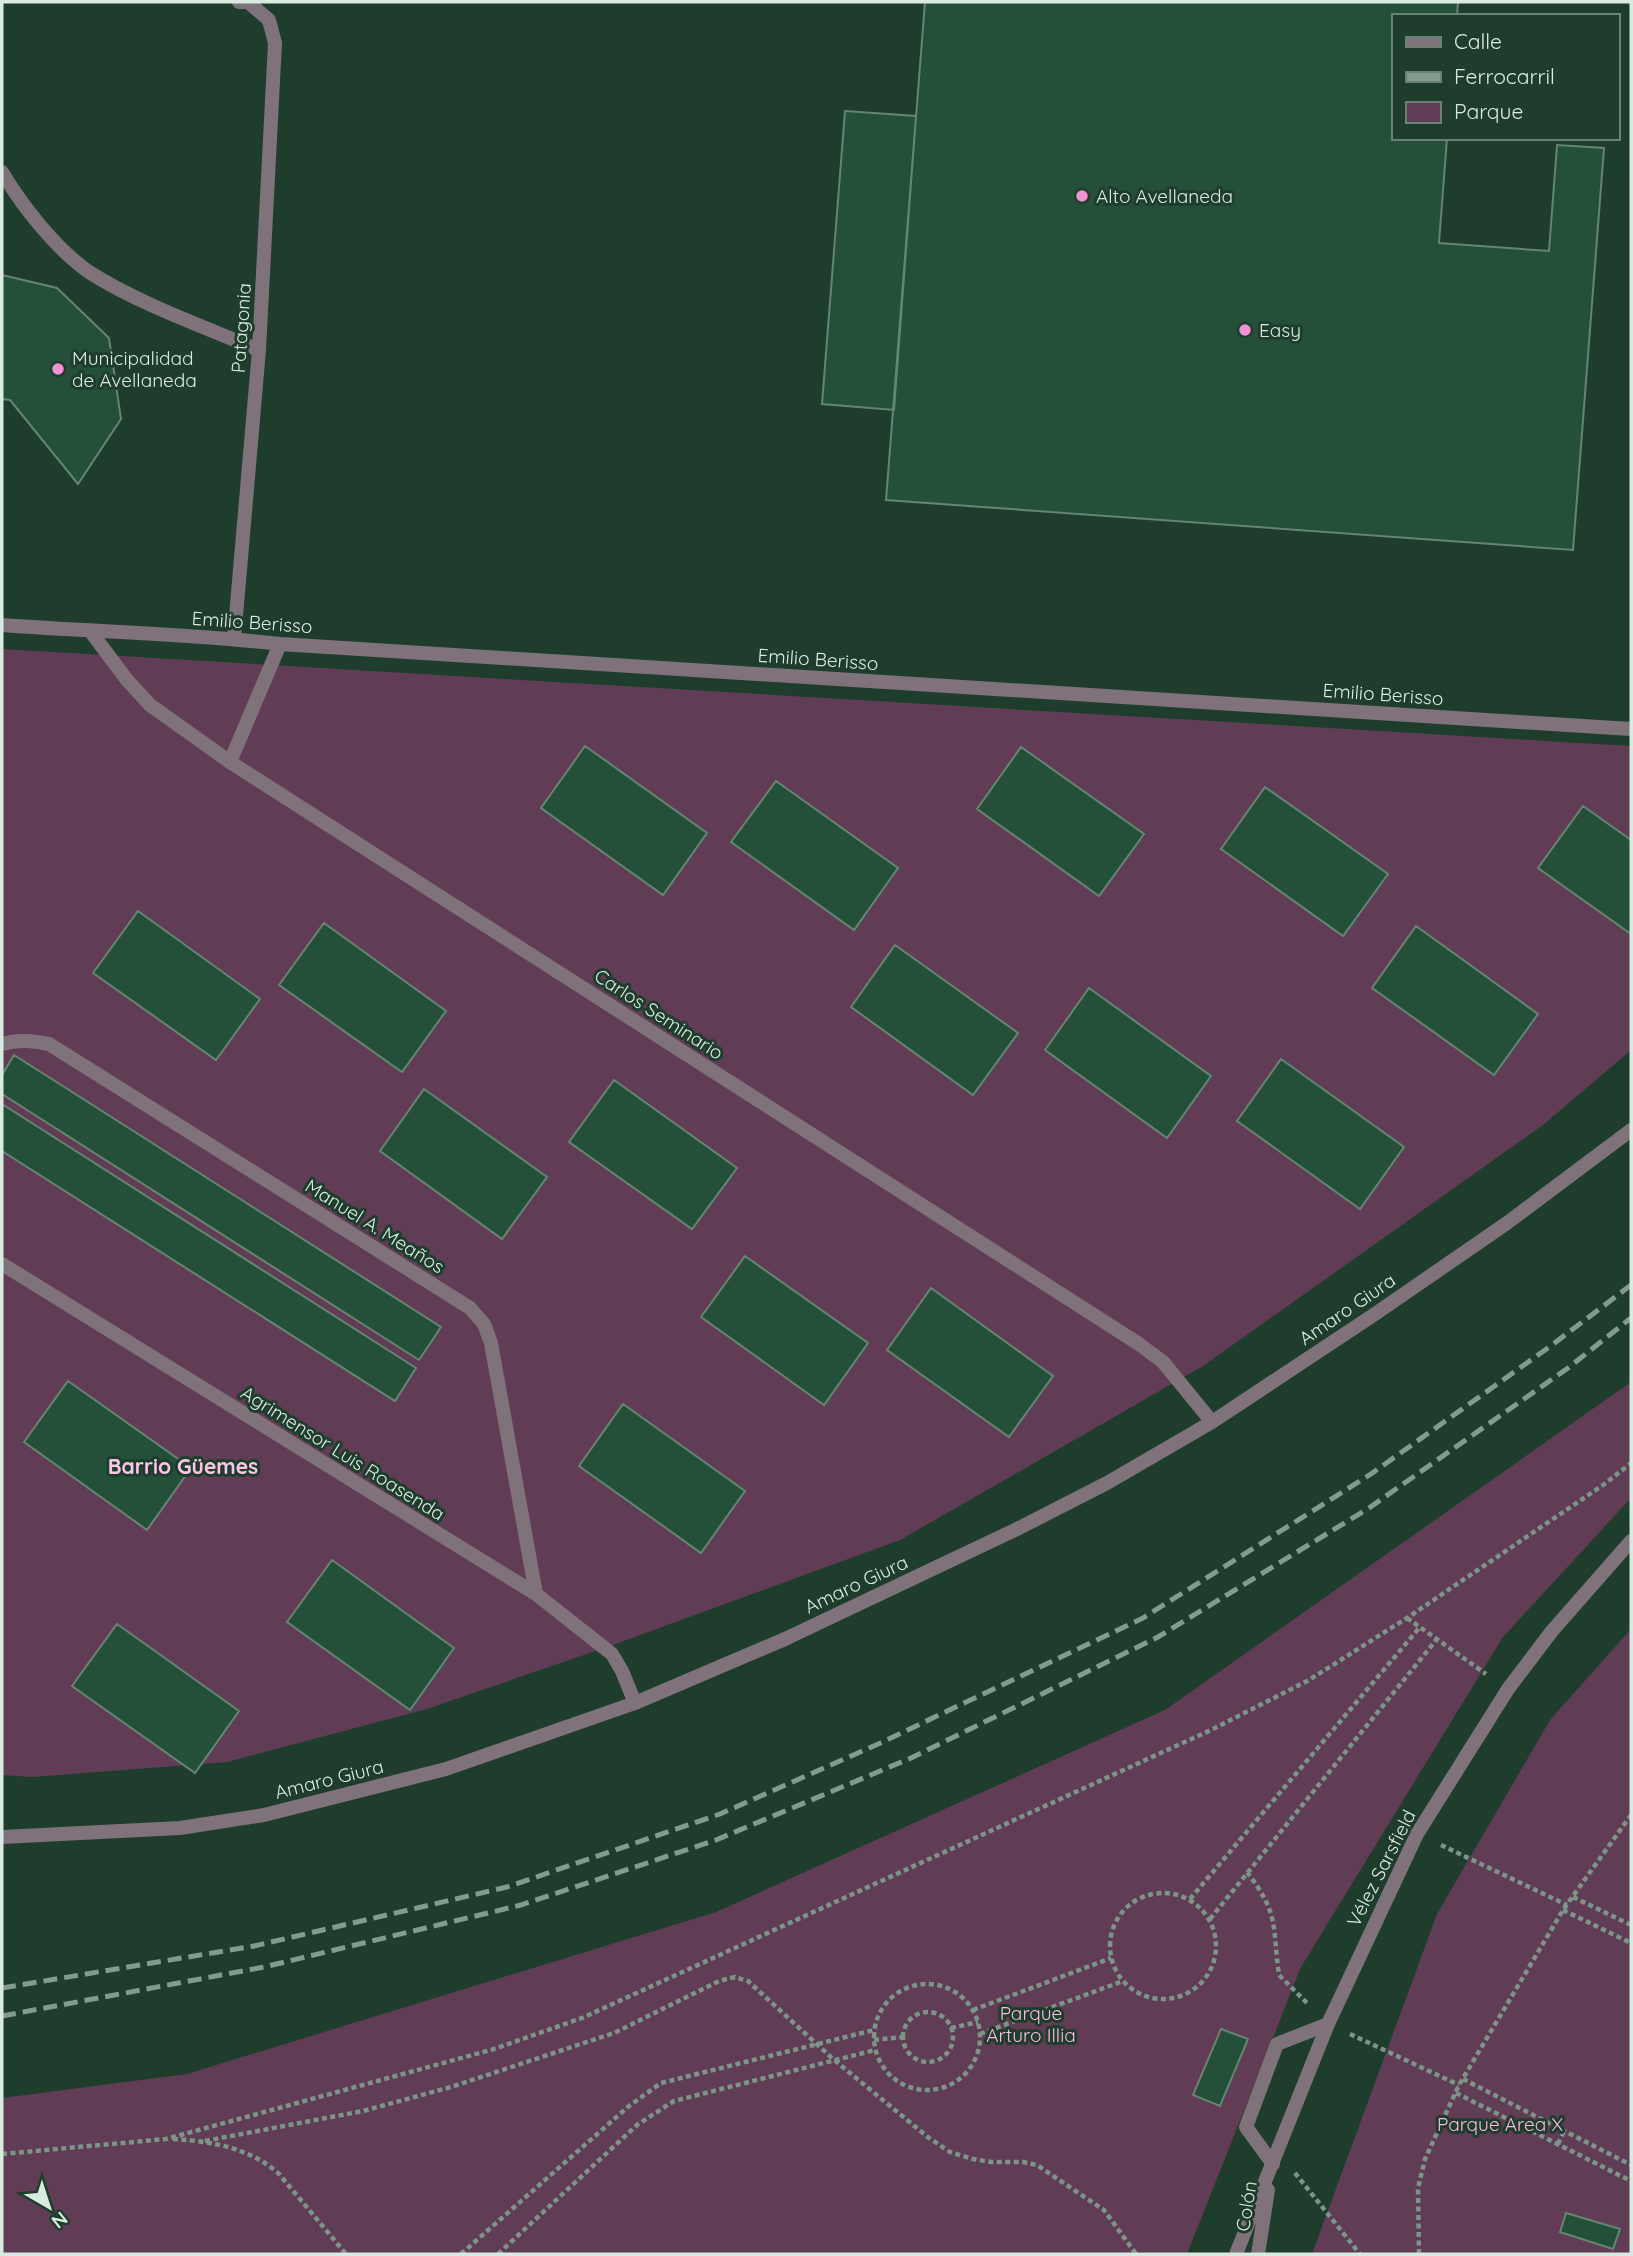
<svg xmlns="http://www.w3.org/2000/svg" width="1633" height="2256" font-family="Quicksand,sans-serif">
<rect width="100%" height="100%" fill="#1e3d2d"/>
<path fill="#613d55" d="M2 649 1631 746V1050L1543 1125 1203 1366 900 1540 610 1646 427 1709 227 1762 32 1777 2 1775Z
M1631 1382V1498L1503 1637 1301 1967 1187 2254H2V2098L187 2074 716 1912 1165 1710Z
M1631 1629V2254H1312L1437 1914 1550 1720Z"/>
<path fill="#24503a" stroke="#648572" stroke-width="2" d="M925 2H1458L1457 16H1393V138H1447L1439 243 1549 251 1557 145 1604 148 1573 550 886 500Z
M845 111 916 116 894 410 822 404Z
M2 275 57 288 109 338 121 419 78 484 10 400 2 399Z
M585 746 707 833 663 895 541 808Z
M1021 747 1144 834 1099 896 977 809Z
M776 781 898 868 854 930 731 842Z
M1265 787 1388 874 1343 936 1221 849Z
M1583 806 1631 840V934L1538 868Z
M138 911 260 999 216 1060 93 973Z
M324 923 446 1011 402 1072 279 985Z
M1416 926 1538 1014 1494 1075 1372 988Z
M895 945 1018 1033 973 1095 851 1007Z
M1089 988 1211 1076 1167 1138 1045 1050Z
M14 1055 441 1327 419 1360 2 1094V1075Z
M1281 1059 1404 1147 1360 1209 1237 1121Z
M614 1080 737 1168 692 1229 569 1142Z
M424 1089 547 1177 502 1239 380 1151Z
M2 1104 416 1368 395 1401 2 1151Z
M745 1256 868 1343 824 1405 701 1317Z
M931 1288 1053 1376 1009 1437 887 1350Z
M68 1381 191 1468 147 1530 24 1442Z
M623 1404 745 1491 701 1553 579 1466Z
M332 1560 454 1648 410 1710 287 1622Z
M117 1624 239 1711 195 1773 72 1686Z
M1221 2029 1248 2039 1220 2106 1193 2095Z
M1566 2213 1620 2229 1613 2249 1560 2232Z"/>
<g fill="none" stroke-linecap="round" stroke-linejoin="round">
<path stroke="#7d9588" stroke-width="4.5" stroke-dasharray="5 3.5" stroke-linecap="butt" d="M1407 1618 1486 1674
M1441 1845 1567 1905
M1247 1872C1280 1915 1272 1926 1279 1975L1309 2005
M1110 1946a53 53 0 1 1 106 0a53 53 0 1 1-106 0Z
M1573 1897 1631 1925
M1190 1899 1420 1627
M1563 1910 1631 1943
M1210 1919 1437 1639
M874 2037a53 53 0 1 1 106 0a53 53 0 1 1-106 0Z
M973 2010 1111 1958
M903 2037a25 25 0 1 1 50 0a25 25 0 1 1-50 0Z
M951 2028 978 2022
M980 2034 1123 1981
M1350 2034 1459 2085
M874 2040 903 2037
M1463 2079 1631 2165
M1456 2093 1631 2181
M173 2139C210 2141 251 2148 279 2174L346 2254
M205 2141 363 2111 451 2087 614 2033 719 1981 735 1977 748 1981 833 2059 929 2138 950 2152 973 2159 991 2162H1023L1037 2165 1104 2210 1136 2254
M1558 2144 1564 2131
M2 2154 166 2139 494 2049 582 2018 1211 1730 1309 1680 1407 1618 1606 1483 1631 1463
M1295 2173 1360 2254
M461 2254 629 2106 661 2083 874 2030
M498 2254 637 2125 674 2101 875 2050
M1419 2254 1418 2188 1425 2159 1459 2085 1563 1910 1631 1815"/>
<path stroke="#80727a" stroke-width="14" d="M2 172C23 207 56 249 89 272 139 304 205 327 259 350
M1273 2164 1246 2127 1277 2044 1328 2024"/>
<path stroke="#80727a" stroke-width="14" d="M2 625C94 632 188 633 280 644L1631 729
M91 632 127 680 150 705 230 762 1139 1344 1163 1362 1212 1422
M234 639 259 350 275 43 269 20 248 2H239
M230 762 280 644
M2 1044C18 1039 33 1041 49 1044L470 1308 484 1324 491 1343 536 1594
M2 1264 536 1594 612 1654 622 1671 635 1703
M2 1837 180 1828 264 1815 446 1769 635 1703 785 1639 1015 1530 1107 1483 1212 1422 1375 1314 1507 1223 1631 1130
M1236 2254 1328 2024 1417 1834 1508 1689 1552 1631 1631 1541
M1258 2254 1268 2190"/>
<path stroke="#839b8e" stroke-width="5" stroke-dasharray="14 7" stroke-linecap="butt" d="M2 1988 254 1946 507 1887 720 1814 876 1745 1143 1618 1371 1474 1552 1345 1631 1285
M2 2016 264 1967 521 1905 716 1840 911 1758 1158 1637 1369 1508 1568 1368 1631 1318"/>
</g>
<g fill="#f491d4" stroke="#1e3d2d" stroke-width="2.5">
<circle cx="1082" cy="196" r="7"/>
<circle cx="1245" cy="330" r="7"/>
<circle cx="58" cy="369" r="7"/>
</g>
<g text-anchor="middle" stroke-width="6" stroke-linejoin="round" paint-order="stroke">
<g font-size="19" fill="#d9eae0" stroke="#1e3d2d" text-anchor="start">
<text x="1096" y="203">Alto Avellaneda</text>
<text x="1259" y="337">Easy</text>
<text x="72" y="365">Municipalidad<tspan x="72" dy="22">de Avellaneda</tspan></text>
</g>
<g font-size="19" fill="#d9eae0" stroke="#1e3d2d">
<text transform="translate(241 328) rotate(-86)" y="7">Patagonia</text>
<text transform="translate(252 622) rotate(4)" y="7">Emilio Berisso</text>
<text transform="translate(818 659) rotate(4)" y="7">Emilio Berisso</text>
<text transform="translate(1383 694) rotate(4)" y="7">Emilio Berisso</text>
<text transform="translate(659 1014) rotate(33)" y="7">Carlos Seminario</text>
<text transform="translate(375 1226) rotate(32)" y="7">Manuel A. Meaños</text>
<text transform="translate(1347 1309) rotate(-34)" y="7">Amaro Giura</text>
<text transform="translate(343 1453) rotate(32)" y="7">Agrimensor Luis Roasenda</text>
<text transform="translate(856 1584) rotate(-25)" y="7">Amaro Giura</text>
<text transform="translate(329 1779) rotate(-14)" y="7">Amaro Giura</text>
<text transform="translate(1381 1868) rotate(-63)" y="7">Vélez Sarsfield</text>
<text transform="translate(1246 2206) rotate(-81)" y="7">Colón</text>
</g>
<g font-size="19" fill="#fcbae5" stroke="#1e3d2d">
<text x="1031" y="2020">Parque<tspan x="1031" dy="22">Arturo Illia</tspan></text>
<text x="1500" y="2131">Parque Area X</text>
</g>
<g font-size="21" font-weight="bold" fill="#fdc4e9" stroke="#1e3d2d">
<text x="183" y="1474">Barrio Güemes</text>
</g>
</g>
<rect width="1633" height="2256" fill="none" stroke="#d9eae0" stroke-width="7"/>
<rect x="1392" y="14" width="228" height="126" fill="#1e3d2d" stroke="#698275" stroke-width="2"/>
<rect x="1406" y="37" width="35" height="10" fill="#80727a" stroke="#698275" stroke-width="2"/>
<text x="1454" y="49" font-size="21" fill="#d9eae0">Calle</text>
<rect x="1406" y="72" width="35" height="10" fill="#839b8e" stroke="#698275" stroke-width="2"/>
<text x="1454" y="84" font-size="21" fill="#d9eae0">Ferrocarril</text>
<rect x="1406" y="102" width="35" height="21" fill="#613d55" stroke="#698275" stroke-width="2"/>
<text x="1454" y="119" font-size="21" fill="#d9eae0">Parque</text>
<g transform="translate(49 2207) rotate(141)" stroke="#1e3d2d" stroke-width="5" paint-order="stroke">
<path d="M0-5L12 26L0 18L-12 26Z" fill="#d9eae0"/>
<text y="-10" font-size="19" font-weight="bold" text-anchor="middle" fill="#d9eae0">N</text>
</g>
</svg>
